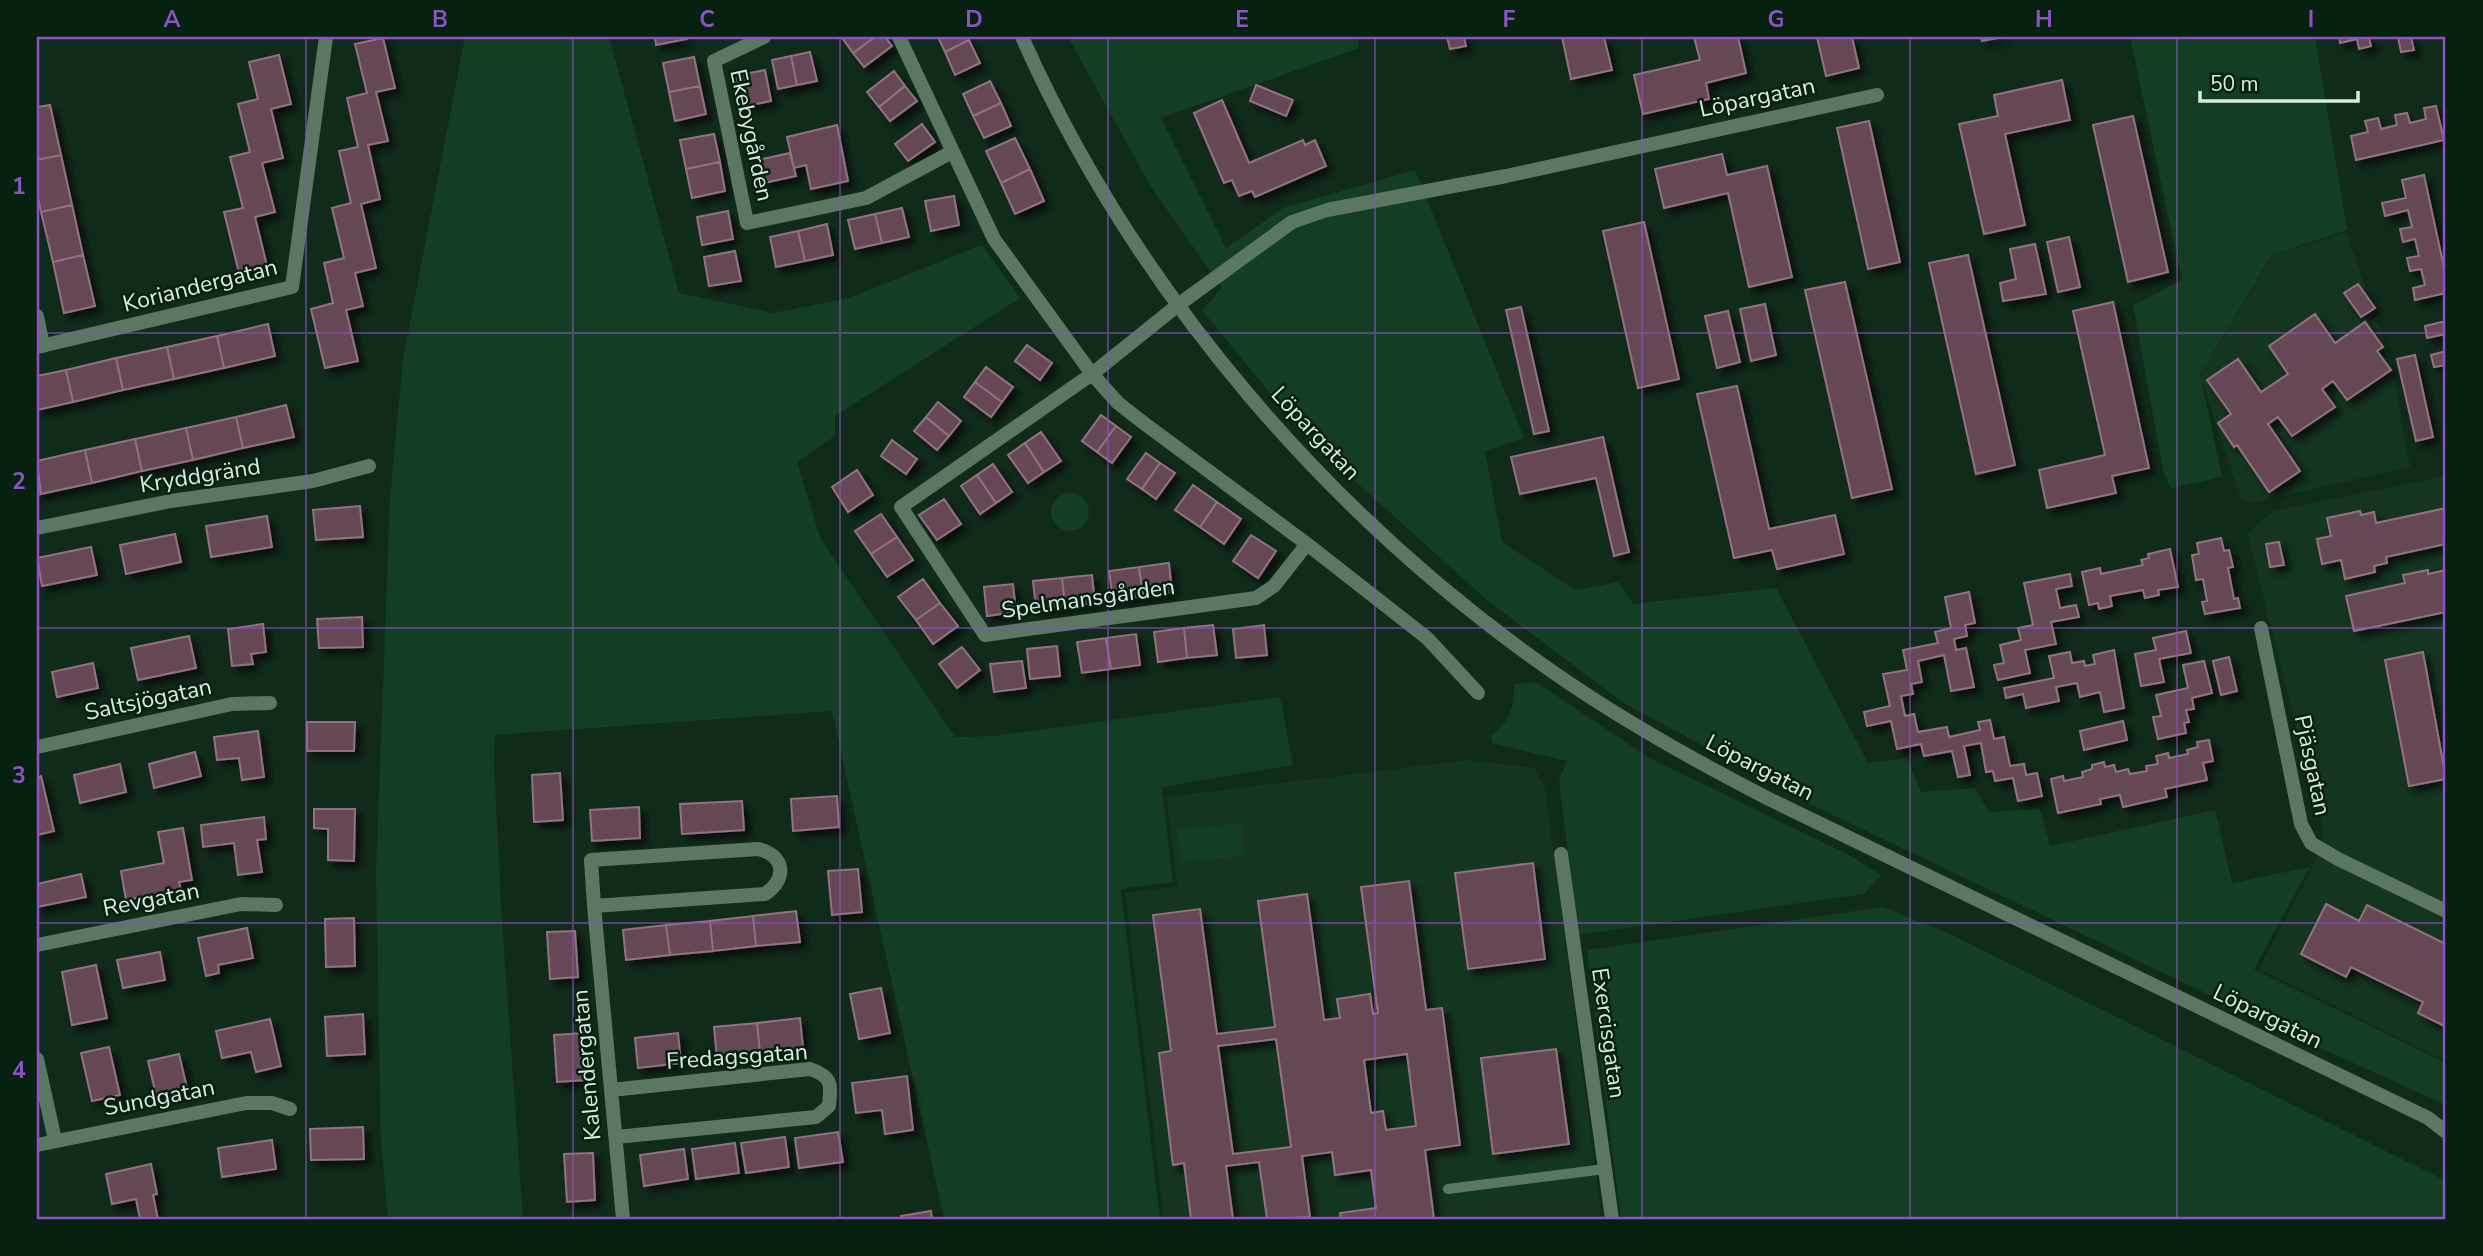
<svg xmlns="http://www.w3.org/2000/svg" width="2483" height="1256" font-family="'Nunito Sans',sans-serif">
<defs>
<filter id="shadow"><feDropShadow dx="6" dy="6" stdDeviation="3.5" flood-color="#0009"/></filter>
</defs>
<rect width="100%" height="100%" fill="#112b1a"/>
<path fill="#143520" d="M2346 232 2391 360 2410 467 2252 503 2240 498 2200 374 2273 255Z
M2446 476V1061L2259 969 2313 866 2324 835 2247 534 2273 511Z
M1469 760 1534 768 1545 787 1602 1219H1164L1125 893 1177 886 1166 797Z"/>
<path fill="#133e24" d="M465 37H609L679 293 773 313 849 298 982 245 1020 298 835 416V436L797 462 820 538 955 737 994 736 1280 697 1293 765 1162 787 1173 882 1121 889 1160 1219H944L832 711 495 735 494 765 501 908 523 1219H388L381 1141 376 874 390 500 403 359Z
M1068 37H1357L1359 48 1161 118 1226 248 1283 208 1415 170 1524 438 1485 451 1502 542 1575 590 1618 582 1633 604 1776 588 1868 763 1907 758 1921 792 1975 788 1989 812 2040 809 2050 846 2215 810 2232 883 2310 867 2254 969 2446 1063V1105L2327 1051 1814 806 1622 702 1486 599 1305 436 1202 310 1222 288 1151 187Z
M2130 37H2315L2347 230 2272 255 2200 374 2222 477 2171 488 2163 470 2133 305 2182 280Z
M1051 512a19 19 0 1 1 38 0a19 19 0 1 1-38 0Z
M1536 682 1651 759 1849 855 1881 875 1864 894 1578 935 1559 780 1567 761 1492 743 1491 736C1510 721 1514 708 1514 684Z
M1241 823 1244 856 1181 862 1178 829Z
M1883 907 1946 932 2446 1181V1219H1621L1587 950Z"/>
<path fill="#664754" stroke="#93727f" stroke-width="2" fill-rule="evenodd" filter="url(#shadow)" d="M655 37H687V39L656 45Z
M845 37H875L853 53 843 39Z
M875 37H885L892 46 864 67 853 53Z
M938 37H967L969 40 945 52Z
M1447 37H1464L1466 46 1450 49Z
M1562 37H1604L1612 70 1571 79Z
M1694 37H1738L1746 73 1706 83 1709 99 1643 114 1634 75 1700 60Z
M1817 37H1852L1859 68 1826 76Z
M1981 37H2003L1982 41Z
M2339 37H2369L2371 46 2359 49 2357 39 2340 43Z
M2398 37H2411L2414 50 2401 52Z
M383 38 395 88 376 92 388 141 368 145 380 199 361 204 376 268 355 273 363 306 346 310 358 361 325 368 311 309 333 303 324 263 344 258 332 208 351 203 339 151 358 147 347 98 367 93 355 44Z
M969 40 980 63 955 75 945 52Z
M810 52 817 81 797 85 791 56Z
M279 55 291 104 271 109 283 158 262 163 275 212 255 217 267 266 239 273 224 212 243 208 230 157 250 152 238 104 258 99 249 62Z
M791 56 797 85 778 89 772 60Z
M694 57 700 86 669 92 663 63Z
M765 70 771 101 741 107 735 76Z
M894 71 905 86 879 107 867 92Z
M2062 80 2070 120 2005 134 2025 225 1984 234 1959 124 1998 116 1994 95Z
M990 81 1001 103 973 116 963 94Z
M1256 85 1293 100 1286 116 1250 101Z
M700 86 706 114 675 121 669 92Z
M905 86 917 101 890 121 879 107Z
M1222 100 1249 163 1303 140 1305 145 1315 140 1326 166 1255 197 1252 191 1239 196 1232 180 1224 183 1194 113Z
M1001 103 1011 126 984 138 973 116Z
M50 105 61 155 37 160V107Z
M2436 106 2444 140 2356 160 2351 136 2368 132 2365 121 2378 118 2381 129 2397 125 2395 115 2407 113 2410 123 2426 119 2424 108Z
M2133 116 2168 272 2128 282 2093 125Z
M1869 121 1900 262 1868 269 1837 128Z
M922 124 935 142 908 161 895 144Z
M837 125 848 181 811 189 806 165 794 168 787 137Z
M714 134 720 162 686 169 680 140Z
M1015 138 1030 169 1001 183 986 151Z
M790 153 796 176 764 183 758 160Z
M1722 154 1727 175 1767 166 1792 277 1749 287 1728 193 1664 208 1655 169Z
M61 155 72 205 41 212 37 192V160Z
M720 162 725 191 692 198 686 169Z
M1030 169 1044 201 1015 214 1001 183Z
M2424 175 2446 277V293L2415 300 2413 288 2425 285 2421 269 2410 271 2407 258 2419 256 2415 239 2403 242 2400 229 2412 227 2408 210 2385 216 2382 203 2406 198 2402 180Z
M954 196 959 225 931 231 925 201Z
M72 205 83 255 53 262 41 212Z
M902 208 909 237 882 243 875 214Z
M728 211 733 239 702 245 697 217Z
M875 214 882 243 855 249 848 220Z
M1644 222 1679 379 1638 388 1603 231Z
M827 224 833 255 805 261 798 231Z
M798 231 805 261 776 267 770 237Z
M2069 237 2080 287 2058 292 2047 242Z
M2035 244 2046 294 2003 301 2000 283 2016 279 2010 249Z
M735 251 741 281 709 286 704 257Z
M83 255 95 306 64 313 53 262Z
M1968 255 2015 465 1976 474 1929 263Z
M1845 282 1892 489 1852 498 1805 290Z
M2358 284 2375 308 2361 317 2344 293Z
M2113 302 2149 468 2112 476 2116 493 2047 508 2039 470 2105 455 2073 311Z
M1765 304 1776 355 1751 361 1740 309Z
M1521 307 1549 431 1534 434 1506 310Z
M1728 311 1740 362 1717 368 1705 316Z
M2315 314 2335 343 2365 322 2383 347 2377 351 2391 370 2347 400 2333 381 2322 389 2335 407 2292 436 2278 417 2268 424 2300 471 2269 492 2237 445 2234 447 2218 423 2231 414 2207 380 2238 359 2261 392 2288 374 2269 346Z
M2446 321V334L2427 338 2425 326Z
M268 324 275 356 224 368 217 336Z
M217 336 224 368 174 379 167 347Z
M1027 345 1052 363 1040 380 1015 361Z
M167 347 174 379 123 390 116 358Z
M2446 351V365L2434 367 2431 355Z
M2415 355 2433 437 2416 441 2397 359Z
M116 358 123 390 73 402 66 370Z
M986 367 1013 387 1002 402 975 382Z
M66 370 73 402 37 410V376Z
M975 382 1002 402 991 417 964 397Z
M1737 386 1769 529 1835 515 1844 554 1777 569 1772 550 1734 558 1697 394Z
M938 402 961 421 949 436 926 417Z
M286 405 294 437 243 448 236 417Z
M1101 415 1116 426 1097 452 1082 441Z
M236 417 243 448 193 460 186 428Z
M926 417 949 436 937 450 914 431Z
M1116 426 1131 437 1112 463 1097 452Z
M186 428 193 460 142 471 135 439Z
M1041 432 1061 461 1044 472 1025 443Z
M1603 437 1629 552 1614 556 1596 478 1520 494 1511 457Z
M135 439 142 471 92 483 85 450Z
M892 440 917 459 906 474 881 456Z
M1025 443 1044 472 1028 483 1008 455Z
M85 450 92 483 41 494 37 461Z
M1146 453 1160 463 1142 489 1127 479Z
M1160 463 1175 473 1156 499 1142 489Z
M993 464 1012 492 996 503 977 475Z
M857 470 873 495 848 512 832 487Z
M37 473 41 494 37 495Z
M977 475 996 503 980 514 961 486Z
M1193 485 1217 502 1200 527 1175 510Z
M944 499 961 524 937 540 919 515Z
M1217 502 1241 519 1224 544 1200 527Z
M360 506 363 537 316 540 313 510Z
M2446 508V544L2386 557 2387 563 2374 566 2375 572 2345 579 2341 560 2322 564 2317 539 2331 536 2327 518 2360 511 2361 515 2374 512 2376 523Z
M881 514 897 537 871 554 855 531Z
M267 516 272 547 211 557 206 526Z
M175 534 181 562 126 574 120 545Z
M1251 535 1276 551 1258 578 1233 561Z
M897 537 913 560 887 577 871 554Z
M2221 538 2224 551 2229 550 2233 567 2228 568 2234 599 2238 598 2240 608 2205 614 2202 602 2207 601 2203 579 2196 580 2192 555 2199 554 2197 543Z
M2279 542 2284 565 2270 567 2266 544Z
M91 547 97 575 42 586 37 558Z
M2170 549 2178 587 2158 590 2159 595 2145 598 2143 590 2110 596 2112 606 2099 609 2098 603 2089 605 2082 572 2100 568 2101 574 2143 565 2141 560 2149 558 2148 554Z
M1169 563 1172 592 1143 596 1139 567Z
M1139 567 1143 596 1113 600 1109 571Z
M2428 570V574L2446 570V612L2354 631 2346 596 2405 583 2403 575Z
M2070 574 2072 586 2056 589 2060 608 2076 605 2079 617 2051 622 2056 644 2025 650 2030 673 1998 680 1994 665 2004 663 2000 645 2021 640 2018 628 2033 625 2024 583Z
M1092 575 1095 603 1065 606 1062 578Z
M1062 578 1065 606 1036 609 1033 581Z
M923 579 940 603 916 620 898 597Z
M1013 584 1016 612 987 616 984 587Z
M1969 592 1975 623 1965 625 1967 636 1954 639 1956 650 1966 648 1974 687 1951 691 1944 655 1918 661 1922 682 1911 684 1913 694 1901 696 1905 716 1914 714 1918 732 1947 727 1949 737 1980 730 1978 722 1990 720 1994 739 2004 737 2010 766 2024 764 2026 775 2037 773 2042 796 2018 801 2013 778 1995 781 1993 771 1986 772 1981 743 1964 746 1970 775 1958 777 1952 751 1924 756 1921 744 1897 749 1891 721 1867 726 1864 712 1890 706 1883 674 1907 670 1903 650 1938 643 1935 632 1951 628 1945 597Z
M940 603 958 626 933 644 916 620Z
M362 617 363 647 319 648 317 619Z
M263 624 266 652 251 654 253 664 232 666 228 629Z
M1213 625 1217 655 1187 658 1184 628Z
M1264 625 1267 655 1236 658 1233 629Z
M1184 628 1187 658 1158 662 1154 632Z
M2186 631 2191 653 2159 659 2164 682 2141 686 2135 654 2156 650 2153 638Z
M1136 634 1140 665 1111 669 1106 638Z
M189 636 196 668 138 680 131 648Z
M1106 638 1111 669 1082 673 1077 642Z
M1057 646 1060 676 1030 679 1027 649Z
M962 647 980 670 957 688 939 664Z
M2114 650 2124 708 2104 712 2100 692 2080 697 2077 683 2056 687 2059 701 2026 708 2023 694 2006 698 2004 688 2054 678 2049 656 2070 652 2072 663 2084 661 2085 666 2095 664 2093 655Z
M2423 652 2446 779 2409 786 2385 660Z
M2229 657 2237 691 2221 695 2213 661Z
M1022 661 1026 688 994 692 990 664Z
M2204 661 2212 693 2192 698 2194 709 2186 710 2189 722 2184 723 2186 733 2158 739 2153 717 2161 716 2156 695 2188 688 2183 665Z
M93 663 98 688 57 697 52 672Z
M2123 721 2127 740 2084 750 2080 731Z
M307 722H355L354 751H307Z
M258 731 264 777 242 780 239 758 217 760 214 737Z
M2209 740 2213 761 2203 763 2207 780 2165 789 2167 797 2123 807 2120 795 2100 799 2101 804 2058 813 2051 779 2063 776 2064 781 2083 777 2082 772 2092 769V765L2104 762 2105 767 2114 765 2116 772 2128 769 2130 774 2147 771 2146 766 2158 764 2156 756 2168 753 2169 758 2188 754 2187 750 2198 747 2197 742Z
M195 752 201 776 154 788 149 764Z
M120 764 126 792 80 803 74 775Z
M560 773 563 820 534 822 532 775Z
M41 776 54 831 37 835V778Z
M837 796 839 827 793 831 791 799Z
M742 801 744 830 682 834 680 804Z
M639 807 640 838 592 841 590 810Z
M314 809H355L354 861 328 860V829L314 828Z
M264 817 266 839 257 840 262 872 238 875 234 843 203 847 201 825Z
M183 828 192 880 179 882 181 890 126 900 121 871 164 863 158 832Z
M1533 863 1545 959 1468 969 1455 873Z
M858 869 862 912 832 915 828 871Z
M81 874 86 897 37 907V884Z
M1409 881 1426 1010 1442 1008 1460 1145 1425 1150 1434 1219H1341L1340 1213 1376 1208 1371 1170 1335 1175 1332 1152 1302 1156 1310 1217 1267 1219 1259 1162 1226 1166 1233 1219H1191L1184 1163 1173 1165 1159 1053 1171 1051 1153 915 1200 909 1217 1034 1275 1027 1258 901 1307 894 1324 1020 1340 1018 1337 999 1370 994 1373 1014 1378 1013 1361 887ZM1276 1039 1291 1147 1233 1154 1218 1046ZM1407 1054 1416 1126 1386 1130 1383 1111 1371 1113 1364 1060Z
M2326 904 2359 921 2367 905 2446 944V1027L2418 1013 2423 1002 2351 967 2346 977 2301 954Z
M796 911 800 942 756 946 753 916Z
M753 916 756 946 713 951 710 921Z
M354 918 355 966 326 967 325 919Z
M710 921 713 951 670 955 666 925Z
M666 925 670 955 626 960 623 930Z
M247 928 253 958 218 965 219 973 206 976 198 938Z
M575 931 578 977 550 979 547 932Z
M160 952 165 980 123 988 117 960Z
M96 965 107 1018 72 1025 62 972Z
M881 988 890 1033 859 1039 850 994Z
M363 1014 365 1054 327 1056 325 1017Z
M800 1018 803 1048 760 1053 757 1023Z
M270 1019 281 1066 256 1072 251 1052 222 1058 216 1031Z
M757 1023 760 1053 717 1058 714 1027Z
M583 1033 586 1080 557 1082 554 1035Z
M678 1033 681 1063 638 1068 635 1038Z
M109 1047 120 1095 92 1101 81 1053Z
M1556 1049 1569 1144 1493 1154 1481 1058Z
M179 1054 187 1088 156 1095 148 1061Z
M907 1076 913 1130 885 1134 882 1110 856 1113 852 1083Z
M363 1127 364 1159 311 1160 310 1129Z
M838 1132 843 1162 799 1168 795 1138Z
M785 1137 789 1167 746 1173 741 1143Z
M272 1140 276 1169 222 1177 218 1148Z
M735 1143 739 1173 696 1179 692 1149Z
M684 1149 688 1179 644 1186 640 1155Z
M593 1153 595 1200 567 1202 564 1154Z
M151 1164 157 1194 153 1195 158 1219H140L136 1199 112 1204 106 1174Z
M931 1211 932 1219H902L901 1216Z"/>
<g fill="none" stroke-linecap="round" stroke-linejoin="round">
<path stroke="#5b7762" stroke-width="10" d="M1448 1189 1605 1169"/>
<path stroke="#5b7762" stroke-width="14" d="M764 37 714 61 747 223 866 198 952 152
M899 37 994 239 1092 374 1178 305 1292 222 1327 210 1506 176 1877 95
M37 316 43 346
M37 347 292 287 326 37
M37 528 171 501 313 481 369 466
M1307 544 1274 586 1256 598 985 635 901 507 1092 374 1118 403 1145 424 1307 544 1427 638 1478 693
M2261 628 2301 824 2311 843 2338 859 2446 911
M37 747 232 704 270 703
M1561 854 1612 1219
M594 906 765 894C787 879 786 856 758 849L591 860 594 906 623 1219
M37 945 241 904 276 905
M37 1059 55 1140
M611 1090 810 1069C833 1077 831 1084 829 1106L816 1117 616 1137
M37 1145 246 1103H272L290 1109"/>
<path stroke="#5b7762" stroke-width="14" d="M1022 37C1137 295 1333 522 1566 681 1631 725 1699 763 1769 799L2428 1118 2446 1132"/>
</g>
<path fill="none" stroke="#8e52c5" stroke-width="2" stroke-opacity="0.55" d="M306 37V1219M573 37V1219M840 37V1219M1108 37V1219M1375 37V1219M1642 37V1219M1910 37V1219M2177 37V1219M37 333H2446M37 628H2446M37 923H2446"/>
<g text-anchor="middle" stroke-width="5" stroke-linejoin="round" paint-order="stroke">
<g font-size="23" fill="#daeade" stroke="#072111">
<text transform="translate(1757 97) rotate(-12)" y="8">Löpargatan</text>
<text transform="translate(752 135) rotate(78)" y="8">Ekebygården</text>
<text transform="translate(200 285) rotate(-14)" y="8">Koriandergatan</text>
<text transform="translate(1316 433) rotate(47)" y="8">Löpargatan</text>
<text transform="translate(200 475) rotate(-9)" y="8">Kryddgränd</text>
<text transform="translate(1088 598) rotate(-8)" y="8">Spelmansgården</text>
<text transform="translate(148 699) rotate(-12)" y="8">Saltsjögatan</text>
<text transform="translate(2313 765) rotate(78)" y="8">Pjäsgatan</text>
<text transform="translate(1760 767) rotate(27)" y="8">Löpargatan</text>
<text transform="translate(151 899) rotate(-11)" y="8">Revgatan</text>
<text transform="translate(2268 1016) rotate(26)" y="8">Löpargatan</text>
<text transform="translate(1609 1033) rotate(82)" y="8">Exercisgatan</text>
<text transform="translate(737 1056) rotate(-4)" y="8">Fredagsgatan</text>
<text transform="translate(586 1065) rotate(-95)" y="8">Kalendergatan</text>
<text transform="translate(159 1097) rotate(-11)" y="8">Sundgatan</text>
</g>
</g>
<rect width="2483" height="1256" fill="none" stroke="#072111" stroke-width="77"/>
<path d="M2200 91v10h158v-10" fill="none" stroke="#daeade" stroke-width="3.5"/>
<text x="2210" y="91" font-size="21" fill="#daeade" stroke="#072111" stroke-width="5" paint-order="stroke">50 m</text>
<rect x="38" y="38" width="2406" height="1180" fill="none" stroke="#8e52c5" stroke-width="2.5"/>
<g font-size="23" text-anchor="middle" font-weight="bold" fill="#8e52c5">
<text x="172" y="27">A</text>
<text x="440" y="27">B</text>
<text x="707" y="27">C</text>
<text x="974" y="27">D</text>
<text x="1242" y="27">E</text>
<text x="1509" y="27">F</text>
<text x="1776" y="27">G</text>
<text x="2044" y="27">H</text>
<text x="2311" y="27">I</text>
<text x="19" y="194">1</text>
<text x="19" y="489">2</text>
<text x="19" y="783">3</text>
<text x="19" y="1078">4</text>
</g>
</svg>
